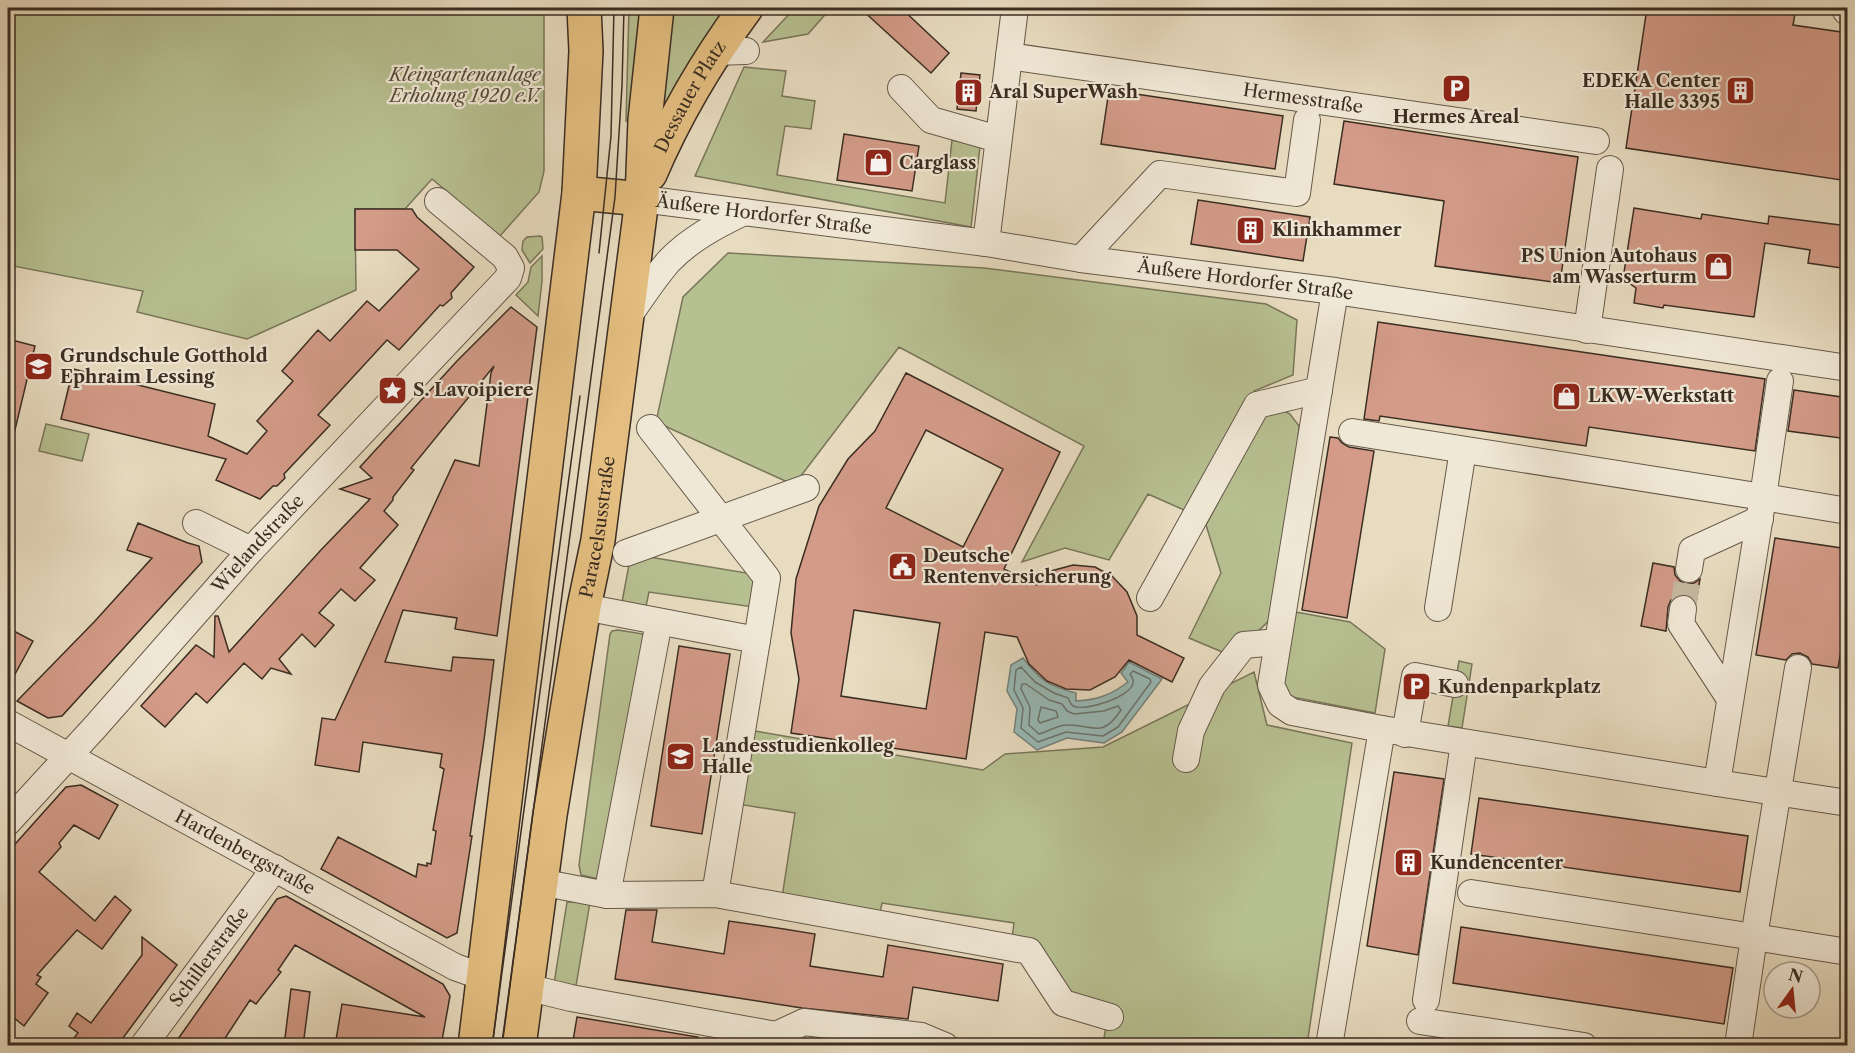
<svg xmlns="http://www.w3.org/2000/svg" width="1855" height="1053" font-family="'Libre Caslon Text',serif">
<rect width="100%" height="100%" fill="#e8dcc0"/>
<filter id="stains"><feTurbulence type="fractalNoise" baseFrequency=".00333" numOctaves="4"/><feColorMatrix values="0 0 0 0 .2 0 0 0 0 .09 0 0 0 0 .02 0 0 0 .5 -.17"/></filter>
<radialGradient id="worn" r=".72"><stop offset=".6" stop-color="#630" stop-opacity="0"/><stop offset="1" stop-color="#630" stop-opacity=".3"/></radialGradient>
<path fill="#b7c091" stroke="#79765a" stroke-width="1.5" d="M8 8H544V171L539 192 500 236 432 179 405 209H355L356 290 247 339 137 312 143 291 8 265Z
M629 8H645L632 122 626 121Z
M669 8H729L664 122 656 109Z
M795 8H831L808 34 763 42Z
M744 67 786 71 782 96 815 101 811 129 785 126 777 175 945 203 952 140 980 146 971 227 695 176Z
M540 236 542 237 543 249 530 263 522 250 523 241 527 237Z
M728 253 984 268 1266 304 1297 320 1293 375 1254 391 1193 514 1148 494 1109 560 1065 548 1022 562 1084 446 899 347 794 485 656 422 683 297Z
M542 256V281L538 316 516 295 528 282 531 267Z
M1279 408 1290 414 1299 426 1294 508 1275 615 1232 656 1189 638 1221 573 1206 525 1268 409Z
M46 424 89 434 82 461 39 451Z
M631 554 759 575 753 607 649 592 645 611 622 602Z
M1296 612 1350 622 1385 649 1375 713 1282 695Z
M618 630 656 636 603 880 581 875 579 865 610 634 612 631Z
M1459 661 1472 664 1462 728 1448 726Z
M1254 672 1267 725 1352 743 1307 1045H1103L1109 1006 1067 1002 1011 946 1014 923 882 903 878 923 781 904 795 813 731 803 743 729 983 770 1005 754 1103 747Z
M567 902H590L575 992 553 990Z"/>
<path fill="#98bab7" stroke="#73827b" stroke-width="1.5" d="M1023 658C1041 681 1048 686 1076 693V701C1097 700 1111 695 1128 682L1121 673 1129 662 1162 679 1122 732 1104 743 1067 738 1037 750 1014 732 1017 709 1007 691 1011 665Z"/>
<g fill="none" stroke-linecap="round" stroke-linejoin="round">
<path stroke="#6a746c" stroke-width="1.5" d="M1021 667 1035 682 1054 693 1068 698C1069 700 1070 704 1073 706 1084 712 1131 697 1133 683 1134 680 1132 677 1130 674L1133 671 1150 679 1151 682 1118 727 1103 736 1066 732 1038 742 1021 728 1023 708 1014 690 1016 670Z
M1022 684H1026L1049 700 1062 704 1067 711 1074 714 1104 711 1118 706 1121 710C1101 740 1094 724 1066 725 1057 725 1048 732 1039 734L1029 725 1030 707 1021 689Z
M1041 707 1056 711 1058 717 1040 723 1038 720Z"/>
</g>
<path fill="#d39b88" stroke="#3b2d22" stroke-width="1.5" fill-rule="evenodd" d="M860 8H901L949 53 931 73Z
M1647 8H1796L1793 25 1848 33V181L1626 148Z
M961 73 980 75 976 111 957 109Z
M1109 90 1283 116 1275 169 1101 144Z
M1344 121 1578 157 1560 283 1435 266 1444 201 1334 184Z
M844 134 919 146 912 191 837 180Z
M1198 200 1310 217 1303 261 1191 244Z
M1634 208 1701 219 1702 214 1768 224 1769 216 1848 226V269L1808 263 1810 250 1765 243 1754 317 1664 305 1663 308 1634 303 1636 288 1623 279Z
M355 209H412L417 217 474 267 451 293 452 298 443 306 440 305 399 350 387 340 318 415 330 425 284 474 285 478 277 486H273L260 499 216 480 226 459 61 419 73 369 215 404 208 436 247 454 267 431 257 421 293 381 282 371 318 330 330 341 367 301 379 311 419 269 397 250H355Z
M511 307 537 327 497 636 455 629 457 618 403 610 385 662 451 671 453 657 494 660 484 740 470 836H472L457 933 447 938 321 869 338 837 416 877 418 864 427 866V863L431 864 436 831 433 830 444 769 440 767 442 754 363 742 359 772 315 765 322 718 335 720 455 460 479 466 491 373 494 366 411 468 414 470 393 497V500L384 511 398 525 360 568 375 580 355 601 341 589 319 613 334 625 315 647 302 634 279 659 291 674 271 668 262 679 244 663 207 703 196 693 165 727 141 706 196 645 214 657 215 616H218L229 652 320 551 370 499 340 489 372 478 360 467 457 361Z
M1378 322 1765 379 1755 451 1589 427 1586 446 1380 416 1379 421 1364 419Z
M8 339 35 346 14 434H8Z
M906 373 1060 452 1004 569 1036 585 1051 571 1073 565 1095 567 1112 576 1127 592 1137 616V635L1184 658 1172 682 1129 660 1115 677 1090 690 1066 689 1047 681 1029 664 1017 637 985 632 966 759 791 733 799 679 791 633 796 579 819 506 848 459 875 431ZM926 430 1003 469 963 547 886 508ZM854 610 940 623 926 709 841 696Z
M1794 390 1848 398V439L1788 431Z
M1330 437 1338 438 1342 443 1349 447 1374 451 1347 618 1302 610Z
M138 523 188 543 199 546 202 562 62 716 48 718 17 701 95 621 152 558 127 550Z
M1775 538 1848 549V609L1838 668 1812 664 1808 657 1800 653 1792 654 1786 660 1756 655Z
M1653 563 1674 567 1675 575 1680 581 1686 584 1694 583 1700 579 1696 602 1692 597 1684 594 1677 595 1671 600 1668 607 1666 631 1641 626Z
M8 628 33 641 8 687Z
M679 646 730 654 702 834 651 826Z
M1394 772 1444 779 1418 955 1367 946Z
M81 785 118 805 99 839 74 825 59 843 61 847 39 872 95 921 115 896 131 910 102 949 77 930 37 975 41 977 36 984 48 993 24 1026 8 1013V852L66 787Z
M1479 798 1748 836 1740 892 1471 854Z
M286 896 443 984 450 996 441 1046H335L342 1004 425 1017 295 945 278 970 281 972 256 1004 250 1000 220 1046H173L277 899Z
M626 910H657L652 942 724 954 729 921 784 929 815 934 810 966 883 977 888 945 1003 964 998 1001 913 987 908 1019 802 1008 615 979Z
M1461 927 1733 968 1724 1024 1453 983Z
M142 937 177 965 117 1046H68L78 1033 69 1026 77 1013 91 1023 142 955Z
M291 989 310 992 303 1046H284Z
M577 1017 698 1037 697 1046H598L573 1041Z"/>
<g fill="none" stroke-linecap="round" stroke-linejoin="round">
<path stroke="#c5b9a0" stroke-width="26" stroke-dasharray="26 13" stroke-linecap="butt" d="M1683 609 1689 569"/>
<defs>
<g id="minor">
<path d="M1846 11H1848"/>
<path d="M714 52 746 51"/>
<path id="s1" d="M1009 56 1596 141"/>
<path d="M901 88 931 120 998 139"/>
<path id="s2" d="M642 199 986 243 1081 259 1335 291 1848 368"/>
<path d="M986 243 1015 8"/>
<path d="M1081 259 1160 174 1297 193 1307 120"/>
<path d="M627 318C641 299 653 279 669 261 690 239 717 225 744 212"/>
<path d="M1587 330 1610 169"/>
<path d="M1352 432 1763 497 1780 381"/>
<path d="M196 523 251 550"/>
<path d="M626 553 806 488"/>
<path d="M1689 569 1692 550 1760 519"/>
<path d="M1150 598 1257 405 1319 390"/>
<path d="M584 607 757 640 767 578 650 428"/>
<path d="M1438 608 1463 450"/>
<path d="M1683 609 1681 624 1730 699"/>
<path d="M1798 668 1754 937 1848 952"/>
<path id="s3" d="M8 723 455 967 483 977"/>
<path d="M1382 729 1717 783 1763 497 1848 511"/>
<path d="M1405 734 1415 676 1455 684"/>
<path d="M1186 759 1191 731 1212 686 1244 645 1277 642"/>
<path d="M1717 783 1848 803"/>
<path id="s4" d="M8 822 96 726 251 550 508 278 511 268 505 257 438 201"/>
<path d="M540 882 607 895 715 894 1029 951 1063 1003 1110 1017"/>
<path d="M1471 893 1754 937 1738 1046"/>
<path d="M715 894 757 640"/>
<path d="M607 895 659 622"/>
<path d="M526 987 571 998 776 1035 804 1022 921 1036 945 1046"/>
<path d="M1426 1000 1464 743"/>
<path d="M1420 1021 1584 1046"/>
<path id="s5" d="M143 1046 275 868"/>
<path d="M1329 1046 1382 729 1292 712 1280 704 1271 685 1335 291"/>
</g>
<g id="major">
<path id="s6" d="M650 174C676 113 707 61 746 8"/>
<path d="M579 193 642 199"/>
<path d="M475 1046 579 193 586 51 584 8"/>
<path id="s7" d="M519 1046 550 815 584 607 598 540 642 199 645 120 657 8"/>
</g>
</defs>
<use href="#minor" stroke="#66594a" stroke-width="28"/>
<use href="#major" stroke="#3b2d22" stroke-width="36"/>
<use href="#minor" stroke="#f0e8d6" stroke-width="26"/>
<use href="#major" stroke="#e4be80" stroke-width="33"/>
<path stroke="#3b2d22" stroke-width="1.5" d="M599 253 611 136 614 8
M492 1046 580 396
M502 1046 615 197 622 86 624 8"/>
</g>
<defs>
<symbol id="parking-square" viewBox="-11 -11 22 22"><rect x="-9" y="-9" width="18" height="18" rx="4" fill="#8f2418" stroke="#f0e8d6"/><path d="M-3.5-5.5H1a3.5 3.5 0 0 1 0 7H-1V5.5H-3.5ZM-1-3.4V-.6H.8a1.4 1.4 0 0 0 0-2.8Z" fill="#fff"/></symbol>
<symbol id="building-square" viewBox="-11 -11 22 22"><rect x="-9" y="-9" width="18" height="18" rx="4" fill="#8f2418" stroke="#f0e8d6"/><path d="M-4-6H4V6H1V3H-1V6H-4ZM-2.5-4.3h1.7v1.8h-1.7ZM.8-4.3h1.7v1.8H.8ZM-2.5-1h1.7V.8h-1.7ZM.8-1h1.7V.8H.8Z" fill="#fff"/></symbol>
<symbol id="shop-square" viewBox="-11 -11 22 22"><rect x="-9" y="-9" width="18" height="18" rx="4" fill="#8f2418" stroke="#f0e8d6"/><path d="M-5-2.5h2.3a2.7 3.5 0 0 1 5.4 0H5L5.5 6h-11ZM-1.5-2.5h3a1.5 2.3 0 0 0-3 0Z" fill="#fff"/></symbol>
<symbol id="school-square" viewBox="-11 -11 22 22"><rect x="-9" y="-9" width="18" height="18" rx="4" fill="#8f2418" stroke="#f0e8d6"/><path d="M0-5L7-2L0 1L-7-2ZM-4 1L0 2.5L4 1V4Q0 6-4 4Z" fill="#fff"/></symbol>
<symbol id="sight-square" viewBox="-11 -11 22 22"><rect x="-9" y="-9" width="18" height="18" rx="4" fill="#8f2418" stroke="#f0e8d6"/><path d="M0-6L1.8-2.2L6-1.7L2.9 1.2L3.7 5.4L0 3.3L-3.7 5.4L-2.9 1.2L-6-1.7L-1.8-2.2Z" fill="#fff"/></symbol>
<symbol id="civic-square" viewBox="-11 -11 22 22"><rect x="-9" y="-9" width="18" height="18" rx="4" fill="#8f2418" stroke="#f0e8d6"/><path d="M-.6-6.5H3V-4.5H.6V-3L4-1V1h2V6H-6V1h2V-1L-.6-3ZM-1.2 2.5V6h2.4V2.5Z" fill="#fff"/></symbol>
<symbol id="university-square" viewBox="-11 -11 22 22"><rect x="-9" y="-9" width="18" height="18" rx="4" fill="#8f2418" stroke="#f0e8d6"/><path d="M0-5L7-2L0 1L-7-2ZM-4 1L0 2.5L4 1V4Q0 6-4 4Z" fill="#fff"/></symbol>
</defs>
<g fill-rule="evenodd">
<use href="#parking-square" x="1440" y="72" width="33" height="33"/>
<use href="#building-square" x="1724" y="74" width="33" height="33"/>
<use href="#building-square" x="952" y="76" width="33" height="33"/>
<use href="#shop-square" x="862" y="146" width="33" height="33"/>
<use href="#building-square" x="1234" y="214" width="33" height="33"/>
<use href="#shop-square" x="1702" y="250" width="33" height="33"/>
<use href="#school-square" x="22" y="350" width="33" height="33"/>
<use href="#sight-square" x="376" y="374" width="33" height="33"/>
<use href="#shop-square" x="1550" y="380" width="33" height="33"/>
<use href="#civic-square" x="886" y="550" width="33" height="33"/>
<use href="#parking-square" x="1400" y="670" width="33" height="33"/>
<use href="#university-square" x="664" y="740" width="33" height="33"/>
<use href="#building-square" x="1392" y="846" width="33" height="33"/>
</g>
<g text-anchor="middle" stroke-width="4.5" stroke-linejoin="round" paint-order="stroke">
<g font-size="18" font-style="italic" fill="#544a38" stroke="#f0e8d6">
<text x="465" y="81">Kleingartenanlage<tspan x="465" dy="21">Erholung 1920 e.V.</tspan></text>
</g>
<g font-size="18" font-weight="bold" fill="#3b2d22" stroke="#f0e8d6" text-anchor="start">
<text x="1720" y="87" text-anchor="end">EDEKA Center<tspan x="1720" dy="21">Halle 3395</tspan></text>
<text x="989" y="98">Aral SuperWash</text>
<text x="1456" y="123" text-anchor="middle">Hermes Areal</text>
<text x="899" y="169">Carglass</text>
<text x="1272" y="236">Klinkhammer</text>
<text x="1697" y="262" text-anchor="end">PS Union Autohaus<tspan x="1697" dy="21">am Wasserturm</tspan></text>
<text x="60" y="362">Grundschule Gotthold<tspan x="60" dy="21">Ephraim Lessing</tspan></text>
<text x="413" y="396">S. Lavoipiere</text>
<text x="1588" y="402">LKW-Werkstatt</text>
<text x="923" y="562">Deutsche<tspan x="923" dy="21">Rentenversicherung</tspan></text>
<text x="1438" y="693">Kundenparkplatz</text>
<text x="702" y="752">Landesstudienkolleg<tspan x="702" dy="21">Halle</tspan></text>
<text x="1430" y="869">Kundencenter</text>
</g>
<g font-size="18" fill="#3b2d22" stroke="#f0e8d6">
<text dy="6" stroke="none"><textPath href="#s6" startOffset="87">Dessauer Platz</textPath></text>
<text dy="6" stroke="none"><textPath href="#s1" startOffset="297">Hermesstraße</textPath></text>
<text dy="6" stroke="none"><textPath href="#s2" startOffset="123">Äußere Hordorfer Straße</textPath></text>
<text dy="6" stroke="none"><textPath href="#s2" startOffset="609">Äußere Hordorfer Straße</textPath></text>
<text dy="6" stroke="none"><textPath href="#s7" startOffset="525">Paracelsusstraße</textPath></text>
<text dy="6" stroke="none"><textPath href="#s4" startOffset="374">Wielandstraße</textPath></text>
<text dy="6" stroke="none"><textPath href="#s3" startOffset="270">Hardenbergstraße</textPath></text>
<text dy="6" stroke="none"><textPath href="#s5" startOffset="111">Schillerstraße</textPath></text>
</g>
</g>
<rect width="1855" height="1053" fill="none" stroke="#e8dcc0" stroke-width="30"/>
<rect x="9" y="9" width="1837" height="1035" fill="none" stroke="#3b2d22" stroke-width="3"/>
<rect x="15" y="15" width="1825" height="1023" fill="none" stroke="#3b2d22" stroke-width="1.5"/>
<g transform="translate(1792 990) rotate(15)"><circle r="28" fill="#f0e8d6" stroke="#a89d8e" stroke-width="1.5"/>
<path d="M0-4.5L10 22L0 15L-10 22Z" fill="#8f2418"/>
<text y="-9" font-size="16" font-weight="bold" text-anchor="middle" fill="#3b2d22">N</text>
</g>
<rect width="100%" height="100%" filter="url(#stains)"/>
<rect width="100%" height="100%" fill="url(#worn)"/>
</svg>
